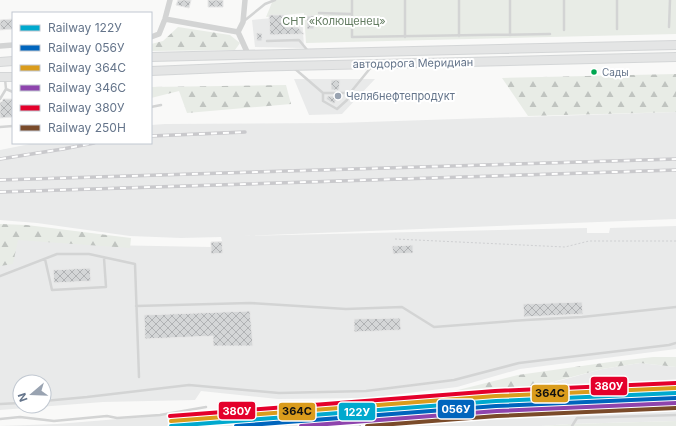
<svg xmlns="http://www.w3.org/2000/svg" width="676" height="426" font-family="Inter,sans-serif">
<defs>
<pattern id="forest-firs" width="22" height="20" patternUnits="userSpaceOnUse"><rect width="22" height="20" fill="#e8ece6"/><path d="M5 1l3.5 6h-7zM16 11l3.5 6h-7z" fill="#c0c4c0"/></pattern>
<pattern id="building-cross-hatch" width="8" height="8" patternUnits="userSpaceOnUse"><rect width="8" height="8" fill="#d4d6d7"/><path d="M0 0l8 8M0 8l8-8" fill="none" stroke="#b0b2b4"/></pattern>
</defs>
<rect width="100%" height="100%" fill="#f9f9f8"/>
<path fill="#e9eaea" fill-rule="evenodd" d="M302 15 304 48 255 47 252 20Z
M294 79H375L342 114 309 115Z
M676 112V219L242 236 587 228V233H609L610 228 676 226V349L520 369 457 387 367 398 278 399 201 391 195 400 103 402 0 410V239L18 238 103 245 211 247V242L222 241 221 237 181 238 130 236 37 223 0 220V150L35 143H151V125L165 124 336 123ZM20 382H44V406H20Z
M640 363 676 367V421L569 424 541 426H0L57 424 288 405 347 407 441 400 526 390 602 369Z"/>
<path fill="#e8ece6" d="M273 0H676V34L306 43 304 13 266 17Z
M676 421V426H541L569 424Z"/>
<path fill="url(#forest-firs)" d="M178 27 230 35 240 43 235 50 151 51V44L163 41Z
M676 74V112L528 116 502 78Z
M286 85 291 104 187 113 179 91 151 98V87Z
M0 224 27 225 131 238 130 248 18 240 13 264 0 266Z
M653 357H676V367L640 363 602 369 526 389 441 400 347 407 288 405 345 404 450 392 518 375 610 362Z"/>
<path fill="url(#building-cross-hatch)" stroke="#e8e8e8" d="M178 0H191L189 8 176 5Z
M208 0H223V7H208Z
M269 15H284V27H298L304 34 270 35Z
M307 16H314V29H307Z
M13 19V29L0 30V20Z
M256 33H262V41H257Z
M331 80H340L339 90H331Z
M328 96H342V97L337 99 334 104 326 99Z
M3 99H13V117L0 118V102H2Z
M211 242H222L223 253 211 254Z
M413 245V253L393 254 392 246Z
M90 268 91 281 54 283 53 270Z
M582 302 583 314 524 317 523 304Z
M250 311 253 346H213V336L145 339 144 315Z
M400 318 401 330 354 332V319Z"/>
<g fill="none" stroke-linecap="round" stroke-linejoin="round">
<defs>
<path id="primary" d="M151 57 676 45
M0 62 13 61
M151 71 248 67 676 57
M0 77H13"/>
</defs>
<use href="#primary" stroke="#d4d6d7" stroke-width="10"/>
<path stroke="#cfd0d2" stroke-width="1" stroke-dasharray="2 2" stroke-linecap="butt" d="M395 239 565 247 589 241H676
M188 416 193 415V420
M229 418 285 413 286 426"/>
<path stroke="#d3d4d4" stroke-width="2.5" d="M352 0V37L550 34
M510 0V35
M319 13 352 14
M244 21 265 4 275 0
M669 27 670 0
M617 29V0
M564 30V0
M459 36V0
M405 37V0
M267 41 299 40 308 51
M294 68 323 93H350L372 66
M5 79 6 89 13 92
M323 93V101L337 109 347 100 350 93
M0 99 6 89
M151 107 161 105
M0 127 13 126
M45 259 52 290 106 287 104 258
M0 276 57 254H89L135 264 139 377
M136 306 250 303 346 309 402 307 434 327 526 320 582 317 676 307
M44 401 87 397 189 385 279 393 366 391 454 380 519 363 669 345 676 343
M0 404 20 403
M0 419 20 417 54 421 107 416 117 418 160 415 206 407
M572 426 577 418 676 415"/>
<path stroke="#d3d4d4" stroke-width="5.5" d="M165 19 238 32 248 54
M238 32 243 22 245 0
M151 37 159 34 165 19 170 0
M0 46 13 45"/>
<use href="#primary" stroke="#e4e5e5" stroke-width="8"/>
<defs>
<path id="rail" d="M151 136 245 132
M0 159 63 149 94 143
M0 180 676 159
M0 192 676 170
M361 426 490 413 676 404"/>
</defs>
<use href="#rail" stroke="#c9c9cc" stroke-width="3.5"/>
<use href="#rail" stroke="#fff" stroke-width="2" stroke-dasharray="6" stroke-linecap="butt"/>
<defs>
<path id="rail-1" d="M171 426 496 401 676 393"/>
<path id="rail-2" d="M236 426 496 406 676 398"/>
<path id="rail-3" d="M171 421 496 396 676 388"/>
<path id="rail-4" d="M301 426 497 411 676 403"/>
<path id="rail-5" d="M170 416 495 391 676 383"/>
<path id="rail-6" d="M367 426 497 416 676 408"/>
</defs>
<use href="#rail-1" stroke="#fff" stroke-width="7"/>
<use href="#rail-2" stroke="#fff" stroke-width="7"/>
<use href="#rail-3" stroke="#fff" stroke-width="7"/>
<use href="#rail-4" stroke="#fff" stroke-width="7"/>
<use href="#rail-5" stroke="#fff" stroke-width="7"/>
<use href="#rail-6" stroke="#fff" stroke-width="7"/>
<use href="#rail-1" stroke="#00a9ce" stroke-width="4"/>
<use href="#rail-2" stroke="#0065bd" stroke-width="4"/>
<use href="#rail-3" stroke="#da9c1c" stroke-width="4"/>
<use href="#rail-4" stroke="#8e44ad" stroke-width="4"/>
<use href="#rail-5" stroke="#e4002b" stroke-width="4"/>
<use href="#rail-6" stroke="#7a4b2a" stroke-width="4"/>
</g>
<circle fill="#00a651" stroke="#fff" stroke-width="1.5" cx="594" cy="72" r="3.5"/>
<circle fill="#99a3b1" stroke="#fff" stroke-width="1.5" cx="338" cy="96" r="4"/>
<g text-anchor="middle" stroke-width="4" stroke-linejoin="round" paint-order="stroke">
<g font-size="10" fill="#65758b" stroke="#fff" text-anchor="start">
<text x="602" y="76">Сады</text>
</g>
<g font-size="11" fill="#637c61" stroke="#fff">
<text x="334" y="25">СНТ «Колющенец»</text>
</g>
<g font-size="11" fill="#65758b" stroke="#fff">
<text transform="translate(413 63) rotate(-1)" y="4">автодорога Меридиан</text>
</g>
<g font-size="11" fill="#65758b" stroke="#fff" text-anchor="start">
<text x="346" y="100">Челябнефтепродукт</text>
</g>
</g>
<g stroke="#fff" stroke-width="1.5">
<rect x="590" y="376" width="38" height="20" rx="4" fill="#e4002b"/>
<rect x="531" y="384" width="38" height="19" rx="4" fill="#da9c1c"/>
<rect x="437" y="399" width="38" height="20" rx="4" fill="#0065bd"/>
<rect x="218" y="401" width="38" height="19" rx="4" fill="#e4002b"/>
<rect x="278" y="402" width="38" height="19" rx="4" fill="#da9c1c"/>
<rect x="338" y="402" width="38" height="19" rx="4" fill="#00a9ce"/>
</g>
<g font-size="11" text-anchor="middle" font-weight="bold" fill="#fff">
<text x="609" y="390">380У</text>
<text x="456" y="413">056У</text>
<text x="237" y="415">380У</text>
<text x="357" y="416">122У</text>
</g>
<g font-size="11" text-anchor="middle" font-weight="bold" fill="#111">
<text x="550" y="397">364С</text>
<text x="297" y="415">364С</text>
</g>
<rect x="12" y="12" width="140" height="132" fill="#ffffff" stroke="#c1c8d1"/>
<rect x="20" y="25" width="20" height="6" fill="#00a9ce" stroke="#c1c8d1"/>
<text x="48" y="32" font-size="12" fill="#65758b">Railway 122У</text>
<rect x="20" y="45" width="20" height="6" fill="#0065bd" stroke="#c1c8d1"/>
<text x="48" y="52" font-size="12" fill="#65758b">Railway 056У</text>
<rect x="20" y="65" width="20" height="6" fill="#da9c1c" stroke="#c1c8d1"/>
<text x="48" y="72" font-size="12" fill="#65758b">Railway 364С</text>
<rect x="20" y="85" width="20" height="6" fill="#8e44ad" stroke="#c1c8d1"/>
<text x="48" y="92" font-size="12" fill="#65758b">Railway 346С</text>
<rect x="20" y="105" width="20" height="6" fill="#e4002b" stroke="#c1c8d1"/>
<text x="48" y="112" font-size="12" fill="#65758b">Railway 380У</text>
<rect x="20" y="125" width="20" height="6" fill="#7a4b2a" stroke="#c1c8d1"/>
<text x="48" y="132" font-size="12" fill="#65758b">Railway 250Н</text>
<g transform="translate(32 394) rotate(251)"><circle r="19" fill="#ffffff" stroke="#c1c8d1"/>
<path d="M0-3L7 15L0 10L-7 15Z" fill="#99a3b1"/>
<text y="-6" font-size="11" font-weight="bold" text-anchor="middle" fill="#65758b">N</text>
</g>
</svg>
